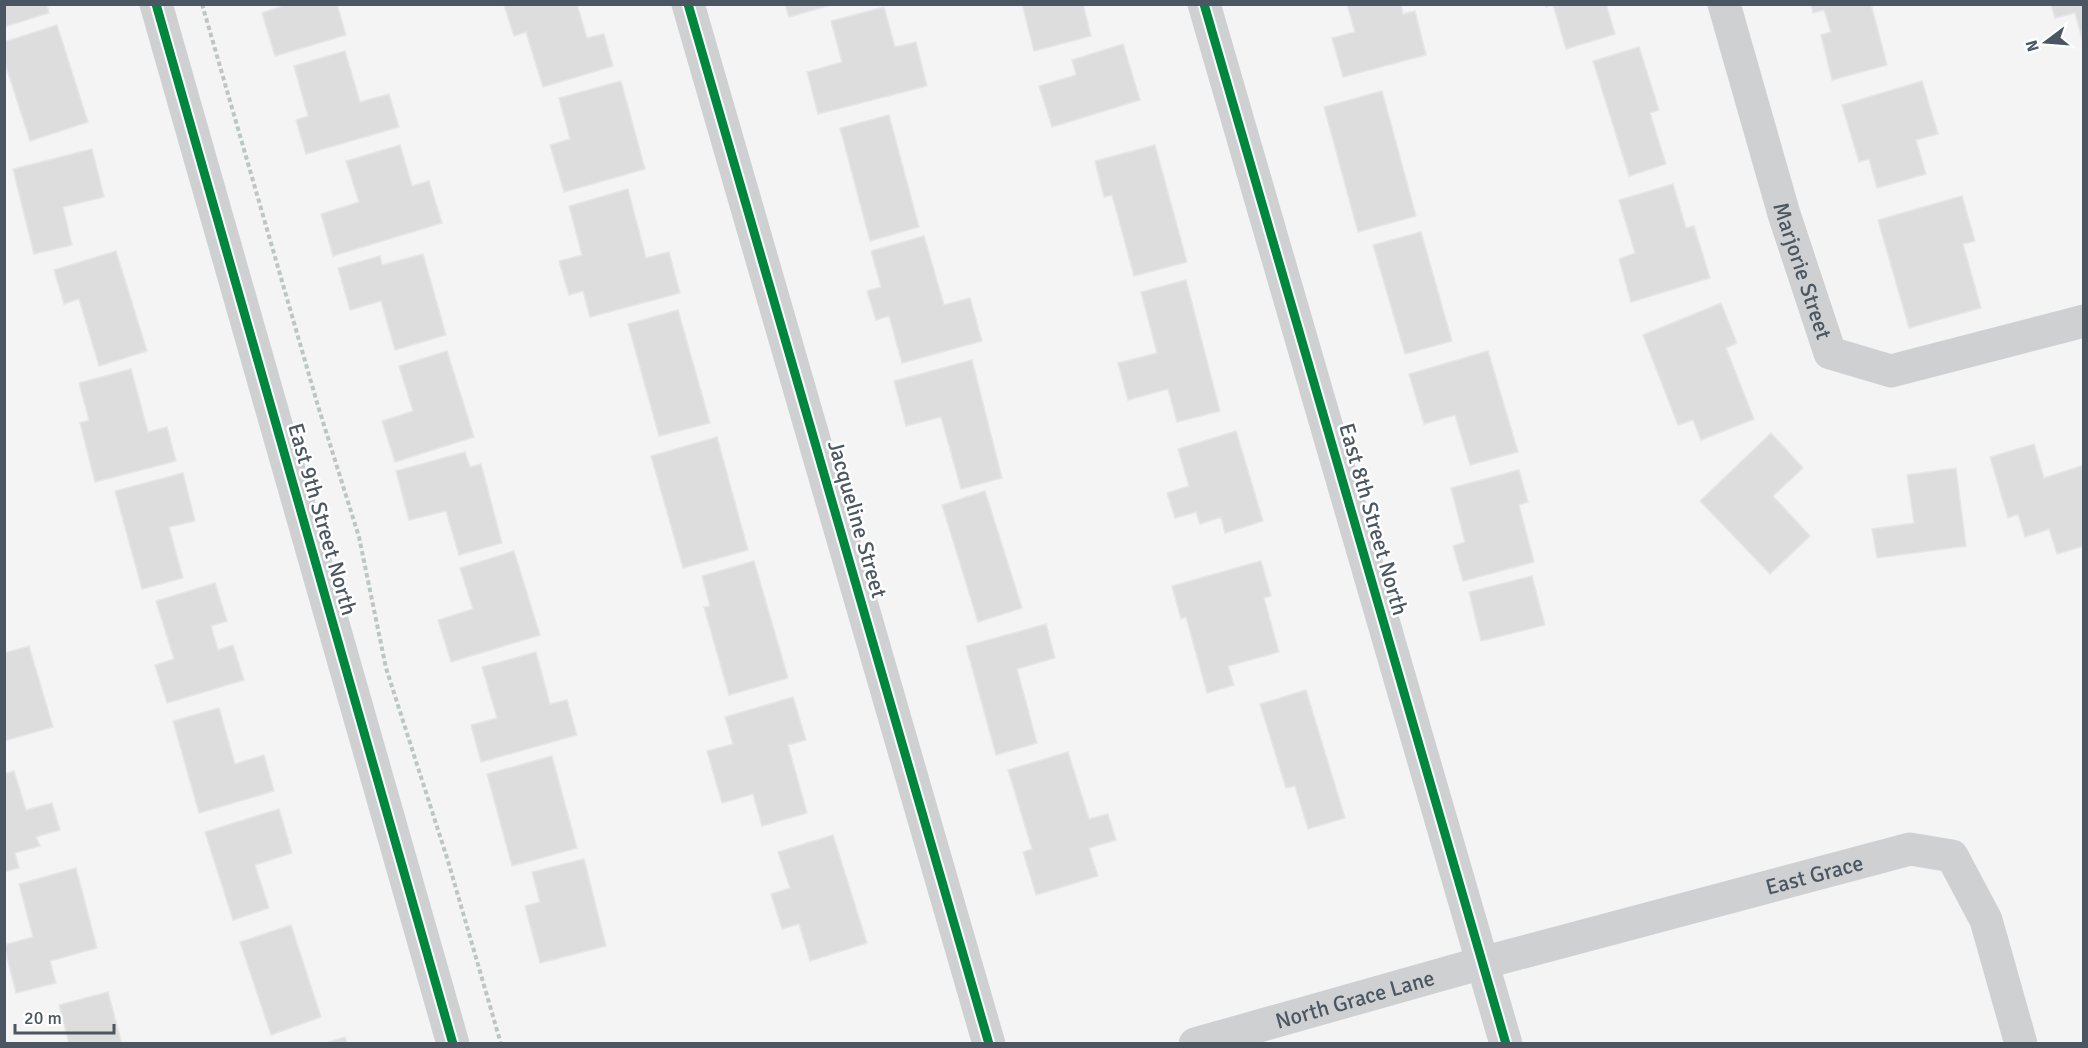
<svg xmlns="http://www.w3.org/2000/svg" width="2088" height="1048" font-family="Signika,sans-serif">
<rect width="100%" height="100%" fill="#f4f4f4"/>
<path fill="#ddddde" stroke="#e5e6e7" stroke-width="1.5" d="M4 4H47L49 13 4 27Z
M337 4 346 35 275 56 262 13 288 4Z
M577 4 587 38 604 34 613 66 543 87 526 32 514 36 504 5Z
M785 4H835L789 17Z
M1022 4H1083L1091 36 1034 51Z
M1347 4H1401L1403 14 1415 11 1426 55 1343 77 1332 38 1355 32Z
M1545 4H1606L1615 34 1566 49 1553 5 1546 7Z
M1811 4H1871L1887 65 1832 80 1821 35 1831 32 1824 10 1813 13Z
M2051 4H2084V46L2075 13 2055 18Z
M884 7 895 47 916 42 927 86 818 114 807 72 842 62 831 21Z
M57 25 88 122 30 141 4 60V42Z
M1123 44 1140 100 1052 127 1039 86 1076 75 1072 60Z
M1639 47 1659 110 1650 113 1666 164 1629 176 1593 61Z
M345 51 360 102 389 94 399 127 306 154 296 120 308 116 294 66Z
M621 81 645 169 564 192 550 145 570 139 559 98Z
M1922 81 1938 134 1916 140 1926 174 1877 188 1869 159 1859 162 1842 105Z
M1382 91 1416 216 1358 232 1324 107Z
M889 115 919 227 870 241 840 128Z
M400 145 412 186 429 181 442 223 333 256 321 214 359 202 346 161Z
M1155 145 1187 262 1134 276 1112 195 1104 197 1095 161Z
M92 149 104 197 63 207 72 245 34 254 13 169Z
M1673 184 1686 228 1694 226 1710 278 1631 302 1619 259 1635 253 1619 200Z
M628 189 646 258 669 252 680 293 590 317 583 291 569 295 559 261 582 255 569 206Z
M1962 196 1975 241 1963 244 1981 308 1909 328 1878 220Z
M1421 232 1452 341 1405 354 1373 245Z
M924 236 944 305 970 298 982 341 902 363 889 316 876 320 867 291 881 287 871 251Z
M116 251 147 351 99 366 79 299 64 304 54 270Z
M423 254 446 335 395 350 381 301 350 310 338 268 380 256 382 265Z
M1186 280 1220 411 1177 422 1168 389 1128 400 1118 363 1157 353 1141 292Z
M1721 303 1737 343 1726 348 1754 419 1701 440 1693 420 1678 425 1643 335Z
M678 310 710 423 659 436 628 324Z
M447 351 474 437 395 462 382 421 413 411 399 366Z
M1488 351 1518 452 1470 465 1455 415 1424 424 1409 374Z
M972 360 1002 478 961 489 941 417 906 426 894 381Z
M131 369 148 432 167 427 176 461 95 482 80 423 89 420 79 383Z
M1236 431 1263 521 1225 533 1221 517 1200 524 1196 512 1175 518 1167 493 1189 486 1178 449Z
M1771 433 1803 468 1773 496 1810 536 1770 574 1700 501Z
M717 437 748 550 683 568 651 456Z
M2034 444 2044 478 2084 465V546L2057 554 2049 529 2025 537 2018 514 2008 518 1990 457Z
M465 452 470 467 481 464 502 543 459 555 446 511 409 520 396 471Z
M1956 468 1966 546 1877 558 1872 529 1914 523 1907 475Z
M1519 470 1528 502 1519 505 1534 562 1463 581 1453 546 1465 542 1451 488Z
M183 473 195 521 169 527 183 578 142 589 115 491Z
M985 491 1022 608 978 622 942 505Z
M514 551 540 635 451 662 438 620 473 609 460 568Z
M754 561 788 678 729 695 704 607 710 606 702 576Z
M1261 561 1271 596 1264 598 1279 652 1228 666 1234 685 1207 693 1186 617 1181 619 1172 586Z
M1532 576 1545 625 1481 641 1469 592Z
M215 583 227 621 211 626 218 650 233 645 244 680 167 703 155 665 174 659 156 601Z
M1046 624 1055 658 1017 669 1037 743 996 755 966 646Z
M29 646 53 727 4 741V653Z
M536 652 550 704 567 700 577 735 481 762 471 725 497 718 482 667Z
M1306 690 1345 818 1308 829 1295 786 1286 788 1260 704Z
M793 697 806 740 788 745 807 813 762 826 753 794 722 803 707 751 733 744 725 717Z
M219 708 235 764 264 755 274 791 199 813 173 721Z
M1068 752 1089 819 1108 814 1116 840 1089 848 1098 876 1036 895 1023 852 1032 849 1008 770Z
M552 756 577 848 512 866 487 774Z
M14 771 26 810 52 803 60 830 36 837 40 846 15 853 19 868 4 872V774Z
M279 809 292 853 255 865 269 908 233 920 205 832Z
M833 835 867 943 810 961 799 924 782 929 771 894 790 888 778 852Z
M584 859 606 946 540 963 525 906 540 902 532 872Z
M76 868 97 948 50 961 56 983 16 993 4 945 33 937 19 884Z
M291 925 321 1017 271 1035 240 942Z
M108 992 122 1044H69L59 1005Z
M345 1037 347 1044H323Z"/>
<g fill="none" stroke-linecap="round" stroke-linejoin="round">
<path stroke="#bcc7c4" stroke-width="4" stroke-dasharray="4.5 3" stroke-linecap="butt" d="M202 4 318 406 359 537 386 668 448 861 501 1044"/>
<g stroke="#ced0d2" stroke-width="33">
<path d="M156 4 453 1044"/>
<path d="M688 4 989 1044"/>
<path d="M1204 4 1506 1044"/>
<path id="s1" d="M1724 4 1784 214 1830 353 1891 371 2084 321"/>
<path id="s2" d="M1195 1044 1482 963 1910 849 1952 856 1986 920 2021 1044"/>
</g>
<defs>
<path id="cycleway" d="M156 4 453 1044
M688 4 989 1044
M1204 4 1506 1044"/>
</defs>
<use href="#cycleway" stroke="#fff" stroke-width="13"/>
<use href="#cycleway" stroke="#00873e" stroke-width="9"/>
</g>
<g text-anchor="middle" stroke-width="5" stroke-linejoin="round" paint-order="stroke">
<g font-size="22" fill="#4a5661" stroke="#fff">
<text dy="8" stroke="none"><textPath href="#s1" startOffset="278">Marjorie Street</textPath></text>
<text transform="translate(323 519) rotate(74)" y="8">East 9th Street North</text>
<text transform="translate(858 519) rotate(74)" y="8">Jacqueline Street</text>
<text transform="translate(1374 519) rotate(74)" y="8">East 8th Street North</text>
<text dy="8" stroke="none"><textPath href="#s2" startOffset="642">East Grace</textPath></text>
<text dy="8" stroke="none"><textPath href="#s2" startOffset="166">North Grace Lane</textPath></text>
</g>
</g>
<rect width="2088" height="1048" fill="none" stroke="#4a5661" stroke-width="12"/>
<g transform="translate(2046 42) rotate(254)" stroke="#ffffff" stroke-width="4.5" paint-order="stroke">
<path d="M0-4.5L10 22L0 15L-10 22Z" fill="#4a5661"/>
<text y="-9" font-size="16" font-weight="bold" text-anchor="middle" fill="#4a5661">N</text>
</g>
<path d="M15 1024v9h99v-9" fill="none" stroke="#4a5661" stroke-width="3"/>
<text x="24" y="1024" font-size="18" fill="#4a5661" stroke="#ffffff" stroke-width="4.5" paint-order="stroke">20 m</text>
</svg>
